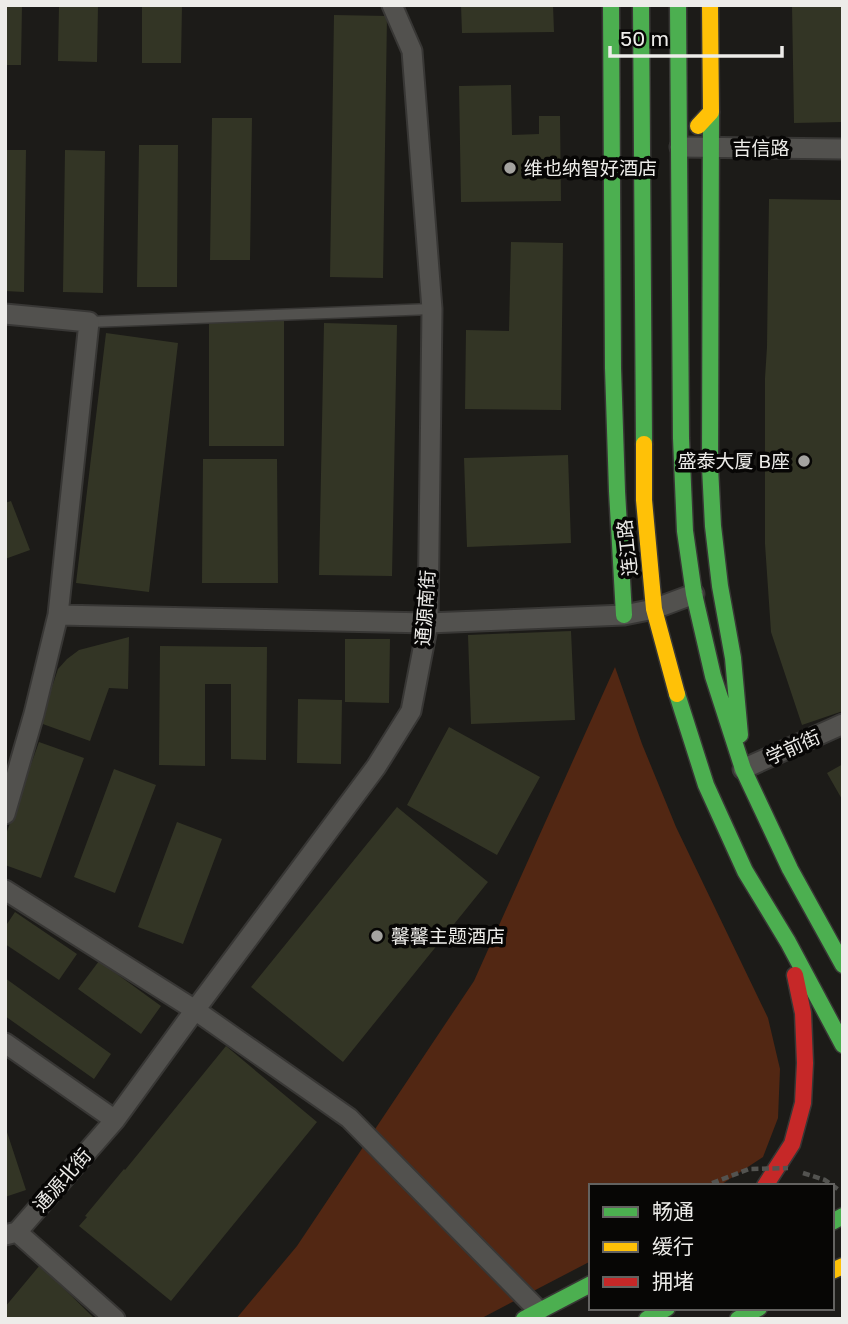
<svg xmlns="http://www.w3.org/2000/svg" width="848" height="1324" font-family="'Golos Text','Noto Sans SC',sans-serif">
<rect width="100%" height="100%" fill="#1c1b18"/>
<path fill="#522713" d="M615 667 642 744 676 827 768 1018 780 1069 778 1118 763 1157 719 1186H591V1261L480 1319H236L297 1246 474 981Z"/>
<path fill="#333525" d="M5 5H22L21 65H5Z
M59 5H98L97 62 58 61Z
M142 5H182L181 63H142Z
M461 5H553L554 32 462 33Z
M792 5H843V122L794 123Z
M334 15 387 16 383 278 330 277Z
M511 85 512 135 539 134V116H560L561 201 461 202 459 86Z
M212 118H252L250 260H210Z
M139 145H178L177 287H137Z
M5 150H26L24 292 5 291Z
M65 150 105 151 103 293 63 292Z
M769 199 843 200V711L802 725 771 632 765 544V378L767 347Z
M511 242 563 243 561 410 465 409 466 330 509 331Z
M209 321H284V446H209Z
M324 323 397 325 392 576 319 575Z
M106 333 178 343 149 592 76 583Z
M568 455 571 543 467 547 464 458Z
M203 459H277L278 583H202Z
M11 501 30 550 5 559V503Z
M571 631 575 720 471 724 468 635Z
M129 637 128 689 109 688 90 741 40 723 58 669 67 659 79 650Z
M345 639H390L389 703 345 702Z
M160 646 267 647 266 760 231 759V684H205V766L159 765Z
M298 699 342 700 341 764 297 763Z
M449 727 540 777 497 855 407 805Z
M39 742 84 758 41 878 5 865V837Z
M843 764V801L827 773Z
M114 769 156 785 115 893 74 877Z
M397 807 488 882 343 1062 251 987Z
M177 822 222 839 183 944 138 927Z
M15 912 77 954 59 980 5 944V927Z
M99 961 161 1006 141 1034 78 989Z
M5 978 111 1054 94 1079 5 1016Z
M226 1046 317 1122 171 1301 79 1226 87 1217 85 1216 124 1169 125 1170Z
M6 1129 26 1190 5 1197V1130Z
M40 1265 95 1319H5V1307Z"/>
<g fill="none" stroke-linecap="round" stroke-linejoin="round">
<defs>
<path id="lane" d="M89 322 432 309"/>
<path id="street" d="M680 147 843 149
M5 314 89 322 58 615 34 714 5 814
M58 615 428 623 624 615 654 609 694 594
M743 769 843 724
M5 890 195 1010 349 1118 539 1311
M5 1043 115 1120
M17 1232 115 1319
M5 1235 17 1232 115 1120 195 1010 376 767 411 711 428 623 432 309 412 51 392 5"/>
<path id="fast" d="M611 5 613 368 617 491 624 615
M641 5 644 444
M678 5 681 438 685 531 694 594 713 676 743 769 790 869 843 965
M711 112 710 467 713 526 720 586 733 658 740 735
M677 694 706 785 745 871 788 942 843 1045
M832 1222 843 1216
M524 1319 591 1284
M647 1319 667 1308
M738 1319 759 1308"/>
<path id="slow" d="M698 126 711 112 710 5
M644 444V500L654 609 677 694
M832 1271 843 1266"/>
<path id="jam" d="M765 1186 792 1144 803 1103 805 1063 803 1013 795 975"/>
</defs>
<use href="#lane" stroke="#383735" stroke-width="13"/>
<use href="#street" stroke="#383735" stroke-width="23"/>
<use href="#fast" stroke="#383735" stroke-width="19"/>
<use href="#slow" stroke="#383735" stroke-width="19"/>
<use href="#jam" stroke="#383735" stroke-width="19"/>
<path stroke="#535350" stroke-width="4.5" stroke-dasharray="7 3.5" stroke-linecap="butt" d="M803 1173 825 1180 839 1190"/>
<use href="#lane" stroke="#52514e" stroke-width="10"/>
<use href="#street" stroke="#52514e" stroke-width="19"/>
<use href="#fast" stroke="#4caf50" stroke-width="16"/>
<use href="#slow" stroke="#ffc107" stroke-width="16"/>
<use href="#jam" stroke="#c62828" stroke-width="16"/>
<path stroke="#535350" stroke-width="4.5" stroke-dasharray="7 3.5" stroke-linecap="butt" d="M712 1183 749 1169 788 1168"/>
</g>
<g fill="#a4a3a0" stroke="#070605" stroke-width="2.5">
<circle cx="510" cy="168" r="7"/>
<circle cx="804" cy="461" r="7"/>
<circle cx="377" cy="936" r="7"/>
</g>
<g text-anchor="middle" stroke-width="7" stroke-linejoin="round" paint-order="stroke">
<g font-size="19" fill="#edece9" stroke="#070605">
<text x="761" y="155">吉信路</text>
<text transform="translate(627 548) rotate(-96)" y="7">连江路</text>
<text transform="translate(425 608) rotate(-86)" y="7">通源南街</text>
<text transform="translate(793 747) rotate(-24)" y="7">学前街</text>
<text transform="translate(62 1180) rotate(-49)" y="7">通源北街</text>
</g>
<g font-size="19" fill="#edece9" stroke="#070605" text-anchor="start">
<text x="524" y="175">维也纳智好酒店</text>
<text x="790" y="468" text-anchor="end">盛泰大厦 B座</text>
<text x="391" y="943">馨馨主题酒店</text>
</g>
</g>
<rect width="848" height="1324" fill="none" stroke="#edece9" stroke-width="14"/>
<rect x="589" y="1184" width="245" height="126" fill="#070605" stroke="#636260" stroke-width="2"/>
<rect x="603" y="1207" width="35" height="10" fill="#4caf50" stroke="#636260" stroke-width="2"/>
<text x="652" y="1219" font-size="21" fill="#edece9">畅通</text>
<rect x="603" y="1242" width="35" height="10" fill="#ffc107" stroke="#636260" stroke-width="2"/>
<text x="652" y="1254" font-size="21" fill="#edece9">缓行</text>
<rect x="603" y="1277" width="35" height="10" fill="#c62828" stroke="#636260" stroke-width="2"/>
<text x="652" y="1289" font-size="21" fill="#edece9">拥堵</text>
<path d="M610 46v10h172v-10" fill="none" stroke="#edece9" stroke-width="3.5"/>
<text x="620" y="46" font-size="21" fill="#edece9" stroke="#070605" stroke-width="5" paint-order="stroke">50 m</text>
</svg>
